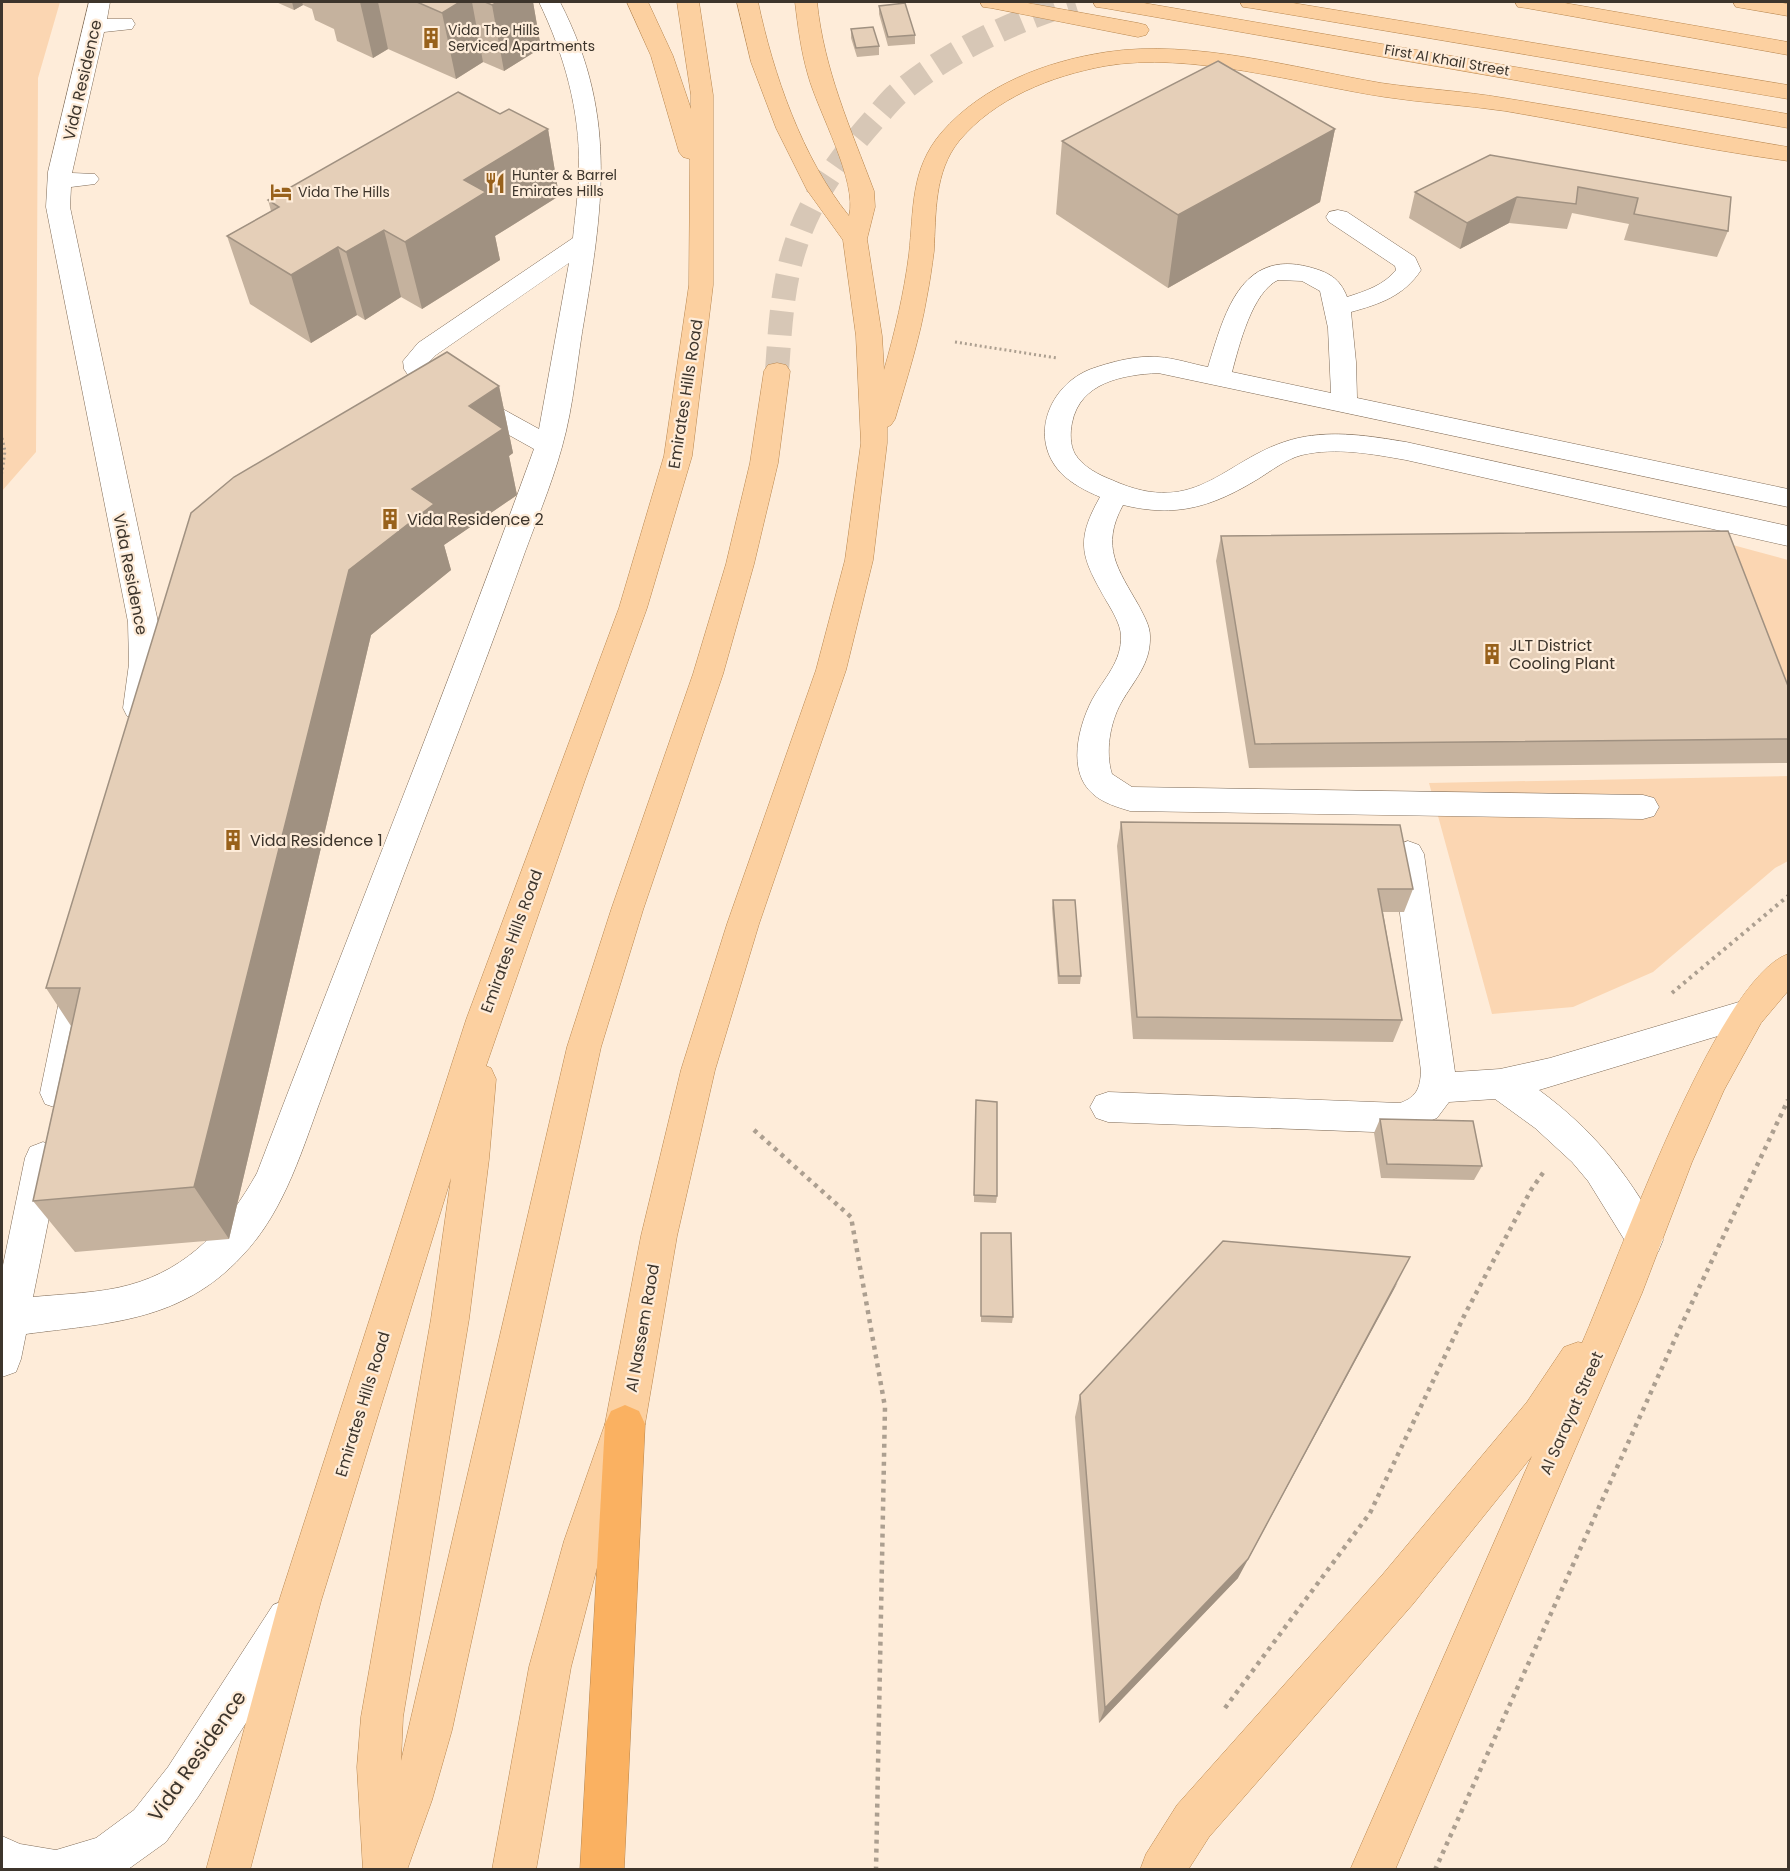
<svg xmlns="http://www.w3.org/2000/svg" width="1790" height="1871" font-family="Poppins,sans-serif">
<rect width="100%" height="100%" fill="#feecd9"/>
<path fill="#fbd6b2" d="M2 2H60L38 78 36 452 2 491Z
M1729 544 1788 560V689Z
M1788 776V861L1775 868 1653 972 1573 1007 1492 1014 1429 783Z"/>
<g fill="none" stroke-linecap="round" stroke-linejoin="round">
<path stroke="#d7c7b6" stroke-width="24" stroke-dasharray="24 12" stroke-linecap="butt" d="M777 371C780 329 782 285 796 244 812 194 844 153 879 114 886 106 892 98 901 91 951 50 1013 21 1075 2"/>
<defs>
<path id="minor" d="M89 2H110L107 19H132L135 24 132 29 104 32 72 173 95 174 99 179 95 184 71 187 70 207 158 622C158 650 162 691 149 716L138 719 127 716 123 708 129 664 128 622 46 207 48 172Z
M539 2H560C616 111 604 199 585 315 577 359 574 405 562 447 551 487 534 526 520 566 478 684 431 801 387 919 366 975 345 1032 325 1088 303 1146 286 1210 242 1256 181 1322 108 1323 26 1334L21 1359 16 1372 2 1377V1270L25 1158 30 1147 43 1142 56 1147 61 1158 33 1297C63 1294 101 1293 129 1285 189 1269 228 1225 257 1173 349 932 446 692 534 449L412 381 404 369 403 361 418 343 573 238C575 215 579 191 579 168 580 110 564 54 539 2ZM569 263 539 429 430 369 429 362 436 355Z
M1338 210 1347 212 1415 257 1421 270C1404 296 1380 304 1351 312L1356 362 1357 398 1788 489V507L1158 373C1123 375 1080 382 1072 423 1070 433 1070 445 1075 454 1083 467 1099 475 1112 480 1200 520 1225 455 1298 438 1334 430 1370 436 1406 442L1788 526V546L1406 460C1372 454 1336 447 1302 455 1286 459 1271 471 1258 479 1212 507 1176 518 1123 505 1100 547 1118 569 1139 606 1144 616 1150 626 1150 636 1151 664 1134 680 1121 703 1110 723 1105 752 1112 774L1132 787 1643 795 1654 798 1659 807 1654 816 1643 819 1130 811C1117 807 1103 803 1093 794 1067 772 1078 727 1092 700 1104 678 1122 662 1121 635 1120 624 1113 612 1107 602 1082 558 1074 543 1100 497 1086 491 1072 484 1061 473 1028 438 1049 385 1091 369 1111 362 1137 355 1158 357 1175 358 1192 364 1208 367 1224 315 1240 249 1309 267 1328 272 1340 278 1347 297 1366 291 1384 285 1396 270L1395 266 1329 222 1326 217 1329 212ZM1278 280 1302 281 1320 291 1328 328 1331 393 1232 372C1239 346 1252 292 1278 280Z
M1408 841 1419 845 1424 854 1455 1072 1500 1069 1550 1058 1749 999 1761 1003 1766 1013 1761 1023 1539 1090C1593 1130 1625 1170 1658 1228L1663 1240 1658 1252 1645 1257 1632 1252 1588 1181 1572 1162 1535 1128 1495 1099 1449 1102 1437 1118 1400 1133 1108 1122 1096 1118 1090 1107 1096 1096 1108 1092 1400 1103C1417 1097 1420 1088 1421 1071L1392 854 1397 845Z
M80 968 92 972 97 982 74 1093 69 1104 57 1108 45 1104 40 1093 63 982 68 972Z
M288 1599 303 1605 309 1620 303 1635 198 1797 166 1842 127 1870H2V1836L20 1844 56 1850 96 1838 134 1810 168 1767 273 1605Z"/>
<path id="major" d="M627 2H648L673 56 691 109V95L677 2H699L713 95V285L692 456 647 608 585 780 486 1066 491 1068 496 1079 489 1159 469 1319 403 1717 401 1761 567 1047 611 910 693 674 726 564 750 463 764 371 768 365 777 363 786 365 790 371 778 463 754 564 723 674 643 910 601 1047 452 1730 432 1800 407 1870H363L357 1767 361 1717 431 1319 451 1178 321 1601 250 1870H206L279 1601 466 1020 619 608 664 456 689 285 690 159 683 157 679 152 651 56Z
M737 2H758C773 73 802 158 849 216 858 181 818 112 808 75 801 51 798 27 795 2H817C824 70 850 127 874 191L875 207 867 239 882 336 884 370C895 332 904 293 909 254 914 209 910 169 942 132 983 85 1047 61 1107 52 1194 39 1294 68 1381 83 1422 89 1463 91 1504 98 1599 113 1693 131 1788 147V161C1694 148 1599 127 1505 111 1465 105 1424 103 1385 97 1300 84 1189 51 1105 66 1051 76 995 98 959 141 934 172 936 213 934 251 932 266 930 281 927 296 920 338 907 378 895 419L891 425 887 427V443L873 560 846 670 759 924 715 1070 677 1236 645 1424 604 1541 571 1667 536 1870H492L529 1667 564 1541 605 1424 641 1236 681 1070 727 924 816 670 845 560 861 443 856 336 843 240 807 190 776 128 751 62Z
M980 2H1022L1138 23 1146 25 1149 30 1146 35 1138 37 991 8 983 7Z
M1093 2H1138L1788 114V128L1104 8 1096 7Z
M1240 2H1287L1788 85V99L1251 8 1243 7Z
M1515 2H1559L1788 42V55L1526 8 1518 7Z
M1733 2H1777L1788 4V16L1736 7Z
M1788 954V991L1761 1023 1724 1090 1692 1162 1642 1293 1395 1870H1350L1532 1456 1413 1604 1209 1837 1188 1870H1140L1146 1854 1177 1805 1383 1574 1527 1402 1564 1347 1578 1342 1582 1343C1616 1267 1716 979 1788 954Z"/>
<path id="highway" d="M625 1405 639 1411 645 1424 624 1870H580L605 1424 611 1411Z"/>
</defs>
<use href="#minor" stroke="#7f6b57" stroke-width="1"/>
<use href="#major" stroke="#b8864e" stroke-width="1"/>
<use href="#highway" stroke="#b8864e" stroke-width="1"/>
<path stroke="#ac9f90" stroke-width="3" stroke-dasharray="2 3" stroke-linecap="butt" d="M955 342 1057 358
M2 438 5 451 2 473"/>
<path stroke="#ac9f90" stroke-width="4" stroke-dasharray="3 4.5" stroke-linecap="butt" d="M1672 993 1788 896"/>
<path stroke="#ac9f90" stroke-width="4.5" stroke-dasharray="4 5" stroke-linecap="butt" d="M754 1130 851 1217 885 1407 876 1870
M1225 1708 1370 1513 1465 1314 1531 1190 1545 1170
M1435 1870 1680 1328 1788 1100"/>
<use href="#minor" fill="#fff" fill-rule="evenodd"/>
<use href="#major" fill="#fcd0a0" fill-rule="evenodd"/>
<use href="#highway" fill="#fab161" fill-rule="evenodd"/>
</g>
<path fill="#c5b29e" d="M276 2H533L541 48 504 71 483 62 456 79 388 49 373 58 337 41 334 29 315 20 312 9 303 5 294 10Z
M879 6 915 35V44L888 46 879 14Z
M851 29 879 46V55L857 57 851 38Z
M500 114 548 129 559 196 495 236 500 260 422 309 401 297 365 320 357 315 311 343 250 304 227 236 271 211 268 200Z
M1335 129 1320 202 1168 288 1056 214 1062 141Z
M1490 155 1731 197 1728 231 1717 257 1624 240 1629 224 1572 213 1567 229 1509 223 1460 249 1409 218 1415 192Z
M499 386 513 453 509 456 517 495 444 545 451 570 371 635 229 1239 75 1252 33 1201 71 1026 46 988Z
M1221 536 1788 686V763L1249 768 1216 561Z
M1121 822 1413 889 1404 912H1383L1402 1020 1393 1042 1133 1039 1117 846Z
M1053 900 1081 976 1080 984H1058L1052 908Z
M975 1108 997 1196 996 1203 974 1202Z
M1380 1119 1482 1166 1474 1180 1381 1178 1374 1133Z
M981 1233 1013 1317 1012 1323 981 1322Z
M1080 1395 1238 1578 1099 1723 1075 1417Z"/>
<path fill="#a09181" d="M292 2H302L303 5 294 10Z
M360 2H378L388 49 373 58Z
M456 2H472L483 62 456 79 442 13Z
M498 2H533L541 48 504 71 492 5Z
M548 129 559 196 495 236 500 260 422 309 405 242 464 180Z
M1335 129 1320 202 1168 288 1178 215Z
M1517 197 1509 223 1460 249 1467 223Z
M384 230 401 297 365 320 346 252Z
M338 247 357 315 311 343 291 275Z
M499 386 513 453 509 456 517 495 444 545 451 570 371 635 229 1239 194 1187 349 570 412 489 469 406Z
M1398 1282 1238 1578 1099 1723 1105 1708Z"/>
<path fill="#e5cfb8" stroke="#a09181" stroke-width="1.5" d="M417 2H460L442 13Z
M485 2H498L492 5Z
M905 3 915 35 888 37 879 6Z
M873 27 879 46 856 48 851 29Z
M1218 61 1335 129 1178 215 1062 141Z
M458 92 500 114 509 109 548 129 464 180 486 192 405 242 384 230 346 252 338 247 291 275 227 236 279 207 268 200Z
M1490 155 1731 197 1728 231 1634 214 1638 198 1578 187 1576 204 1517 197 1467 223 1415 192Z
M447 352 499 386 469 406 503 429 412 489 434 504 349 570 194 1187 33 1201 80 988H46L191 513 234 477Z
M1728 531 1788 686V739L1255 744 1221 536Z
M1121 822 1400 825 1413 889H1378L1402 1020 1137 1017Z
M1053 900H1075L1081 976H1059Z
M976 1100 997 1102V1196L974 1195Z
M1380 1119 1473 1121 1482 1166 1387 1164Z
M981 1233H1011L1013 1317 981 1316Z
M1223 1241 1410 1257 1248 1559 1105 1708 1080 1395Z"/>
<defs>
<symbol id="building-bare" viewBox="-9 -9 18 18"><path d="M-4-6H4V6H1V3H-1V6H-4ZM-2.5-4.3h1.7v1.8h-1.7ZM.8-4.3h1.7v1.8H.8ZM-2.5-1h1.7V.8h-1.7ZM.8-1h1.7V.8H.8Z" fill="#98611b" stroke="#feecd9" stroke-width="2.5" paint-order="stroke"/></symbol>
<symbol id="restaurant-bare" viewBox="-9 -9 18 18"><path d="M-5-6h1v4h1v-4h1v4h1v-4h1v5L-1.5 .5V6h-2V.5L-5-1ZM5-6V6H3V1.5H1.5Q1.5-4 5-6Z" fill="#98611b" stroke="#feecd9" stroke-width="2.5" paint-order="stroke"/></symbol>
<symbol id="hotel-bare" viewBox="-9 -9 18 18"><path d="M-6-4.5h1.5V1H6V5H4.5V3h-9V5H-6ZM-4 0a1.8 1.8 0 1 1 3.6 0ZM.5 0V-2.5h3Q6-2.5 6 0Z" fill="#98611b" stroke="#feecd9" stroke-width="2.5" paint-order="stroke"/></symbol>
</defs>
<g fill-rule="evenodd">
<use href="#building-bare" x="416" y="23" width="30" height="30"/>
<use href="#restaurant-bare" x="480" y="168" width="30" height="30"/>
<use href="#hotel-bare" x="266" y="177" width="30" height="30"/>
<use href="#building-bare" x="375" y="504" width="30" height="30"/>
<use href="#building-bare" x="1477" y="639" width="30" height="30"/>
<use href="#building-bare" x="218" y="825" width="30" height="30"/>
</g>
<g text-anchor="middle" stroke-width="4.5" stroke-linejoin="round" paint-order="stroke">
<g font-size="14" fill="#3d352c" stroke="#feecd9" text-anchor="start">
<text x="448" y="35">Vida The Hills<tspan x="448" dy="16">Serviced Apartments</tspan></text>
<text x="512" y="180">Hunter &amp; Barrel<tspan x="512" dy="16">Emirates Hills</tspan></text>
<text x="298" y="197">Vida The Hills</text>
</g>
<g font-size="14" fill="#3d352c" stroke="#feecd9">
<text transform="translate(1447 60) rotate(10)" y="5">First Al Khail Street</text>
</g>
<g font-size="16" fill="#3d352c" stroke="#feecd9">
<text transform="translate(82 80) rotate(-77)" y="6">Vida Residence</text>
<text transform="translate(685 394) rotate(-81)" y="6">Emirates Hills Road</text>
<text transform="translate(131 574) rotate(79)" y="6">Vida Residence</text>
<text transform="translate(511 941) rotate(-70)" y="6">Emirates Hills Road</text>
<text transform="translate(642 1328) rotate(-80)" y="6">Al Nassem Raod</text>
<text transform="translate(362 1404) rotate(-73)" y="6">Emirates Hills Road</text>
<text transform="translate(1571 1413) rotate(-66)" y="6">Al Sarayat Street</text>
</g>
<g font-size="16" fill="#3d352c" stroke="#feecd9" text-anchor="start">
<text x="407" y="525">Vida Residence 2</text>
<text x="1509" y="651">JLT District<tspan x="1509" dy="18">Cooling Plant</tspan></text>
<text x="250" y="846">Vida Residence 1</text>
</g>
<g font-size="20" fill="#3d352c" stroke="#feecd9">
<text transform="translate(197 1756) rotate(-55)" y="7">Vida Residence</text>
</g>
</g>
<rect width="1790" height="1871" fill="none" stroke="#3d352c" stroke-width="6"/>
</svg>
